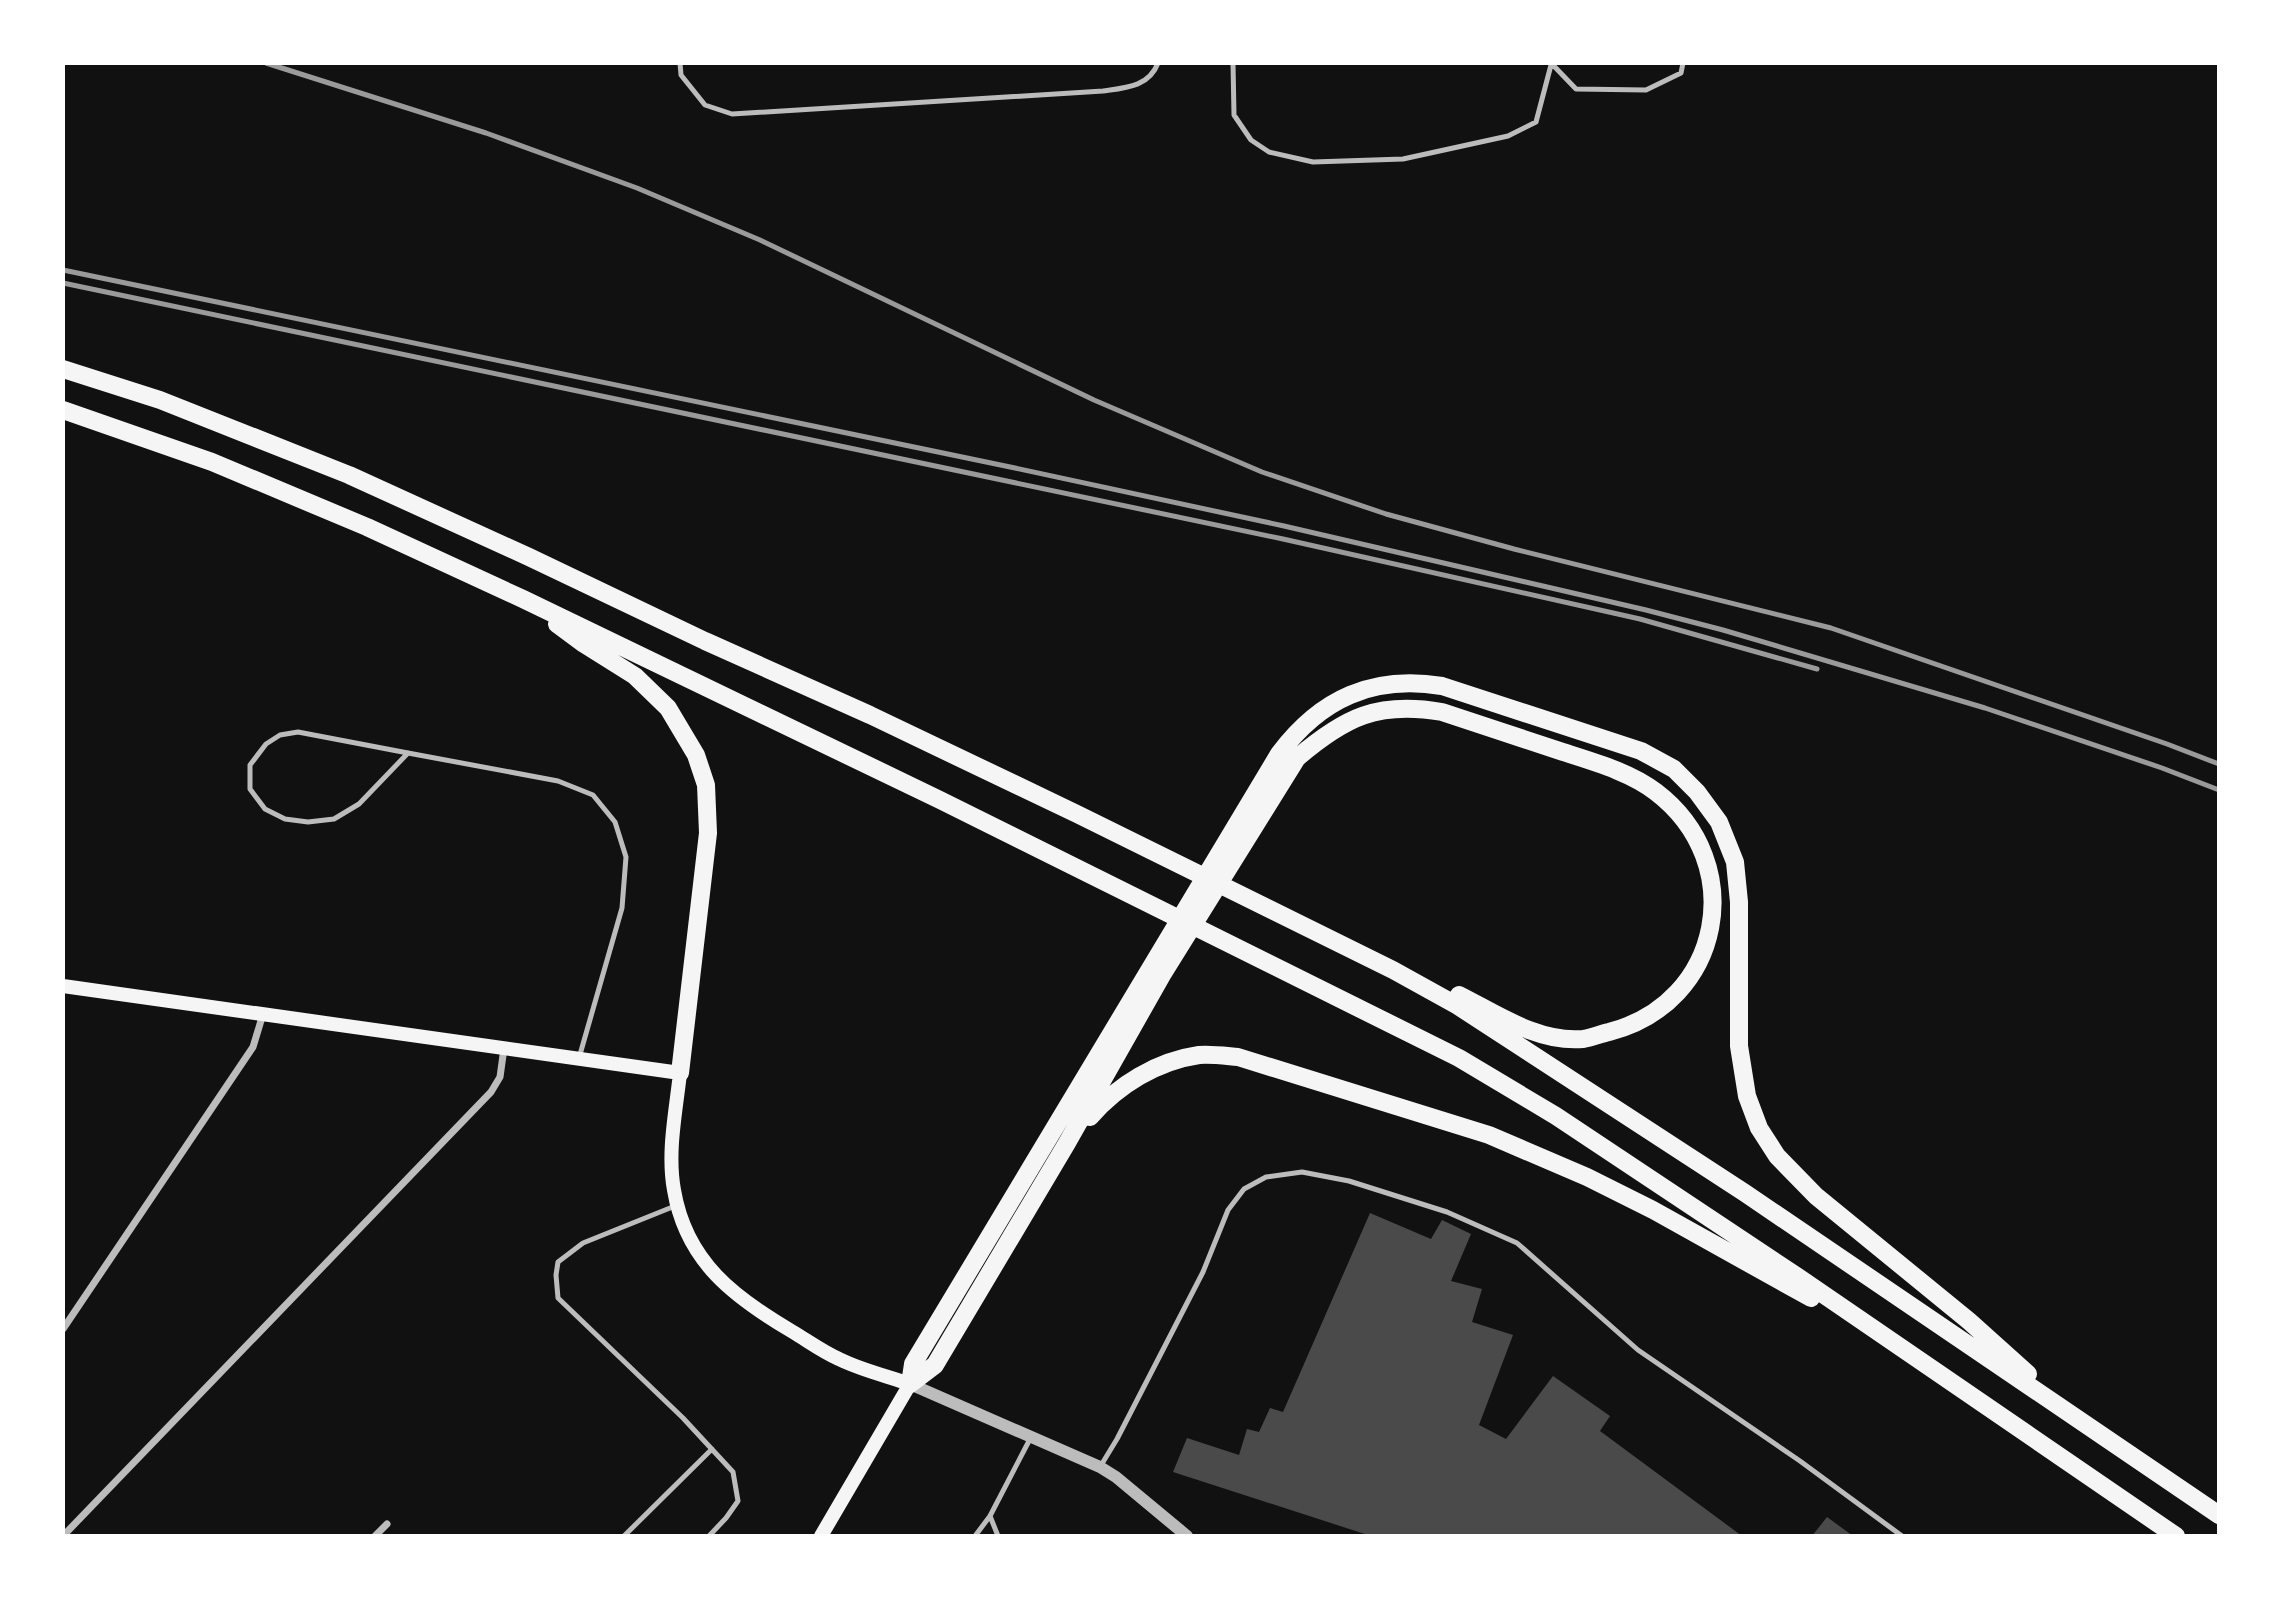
<svg xmlns="http://www.w3.org/2000/svg" width="2282" height="1599" font-family="'DM Sans',sans-serif">
<rect width="100%" height="100%" fill="#111"/>
<path fill="#4a4a4a" d="M1370 1213 1431 1239 1442 1220 1471 1234 1451 1281 1482 1289 1472 1322 1513 1335 1479 1425 1506 1439 1553 1376 1610 1416 1600 1431 1742 1536H1371L1173 1472 1187 1438 1239 1455 1247 1429 1259 1432 1270 1408 1283 1412Z
M1827 1517 1853 1536H1812Z"/>
<g fill="none" stroke-linecap="round" stroke-linejoin="round">
<path stroke="#bcbcbc" stroke-width="5" d="M680 63 681 75 705 105 732 114 1103 91C1125 88 1149 87 1158 63
M1233 63 1234 115 1251 140 1269 152 1313 162 1403 159 1508 136 1536 122 1551 65
M1551 63 1576 89 1646 90 1681 73 1683 63
M408 753 359 804 334 819 308 822 285 819 265 809 250 789V765L266 744 280 735 298 732 408 753 558 781 593 795 615 822 626 857 622 908 579 1058
M675 1206 583 1243 558 1262 556 1275 558 1298 683 1418 733 1472 738 1501 726 1518 709 1536
M1100 1467 1117 1439 1203 1272 1228 1210 1244 1189 1266 1177 1302 1172 1349 1181 1447 1212 1517 1243 1638 1350 1800 1461 1902 1536
M990 1516 998 1536
M624 1536 712 1449
M975 1536 990 1516 1030 1439"/>
<path stroke="#bcbcbc" stroke-width="7" d="M63 1329 253 1047 263 1014
M63 1536 491 1092 500 1077 504 1048
M375 1536 387 1524"/>
<path stroke="#bcbcbc" stroke-width="12" d="M910 1384 1100 1467 1116 1477 1187 1536"/>
<path stroke="#f5f5f5" stroke-width="14" d="M63 986 680 1073C676 1111 667 1152 674 1190 686 1262 735 1298 793 1332 808 1341 823 1352 839 1359 861 1370 887 1376 910 1384L821 1536"/>
<path stroke="#f5f5f5" stroke-width="18" d="M63 369 160 400 349 475 529 557 705 641 870 715 1077 814 1393 970 1458 1006 1745 1193 2219 1515
M63 410 212 462 367 527 523 599 940 800 1459 1058 1556 1116 1798 1277 2176 1536
M557 624 584 644 635 676 668 708 696 755 706 785 708 833 680 1073
M1090 1117C1118 1085 1157 1061 1199 1055 1212 1054 1226 1056 1238 1057L1489 1135 1587 1177 1653 1210 1811 1298
M910 1384 913 1364 1279 754C1321 698 1373 675 1442 686L1641 751 1674 769 1697 792 1719 822 1735 862 1739 902V1046L1747 1096 1759 1128 1777 1156 1816 1196 1969 1321 2028 1374
M910 1384 935 1365 1067 1143 1162 975 1297 758C1345 717 1378 701 1442 712 1482 725 1523 739 1563 752 1594 762 1630 772 1656 792 1749 863 1723 1003 1609 1032 1600 1034 1591 1038 1583 1039 1538 1043 1497 1014 1459 995"/>
<path stroke="#9a9a9a" stroke-width="5" d="M266 63 486 133 637 188 760 240 1094 400 1262 472 1386 514 1514 549 1831 628 2167 744 2219 764
M63 270 1015 468 1284 526 1646 610 1723 630 1985 708 2162 768 2219 790
M63 283 1283 539 1640 619 1817 669"/>
</g>
<rect width="2282" height="1599" fill="none" stroke="#ffffff" stroke-width="130"/>
</svg>
